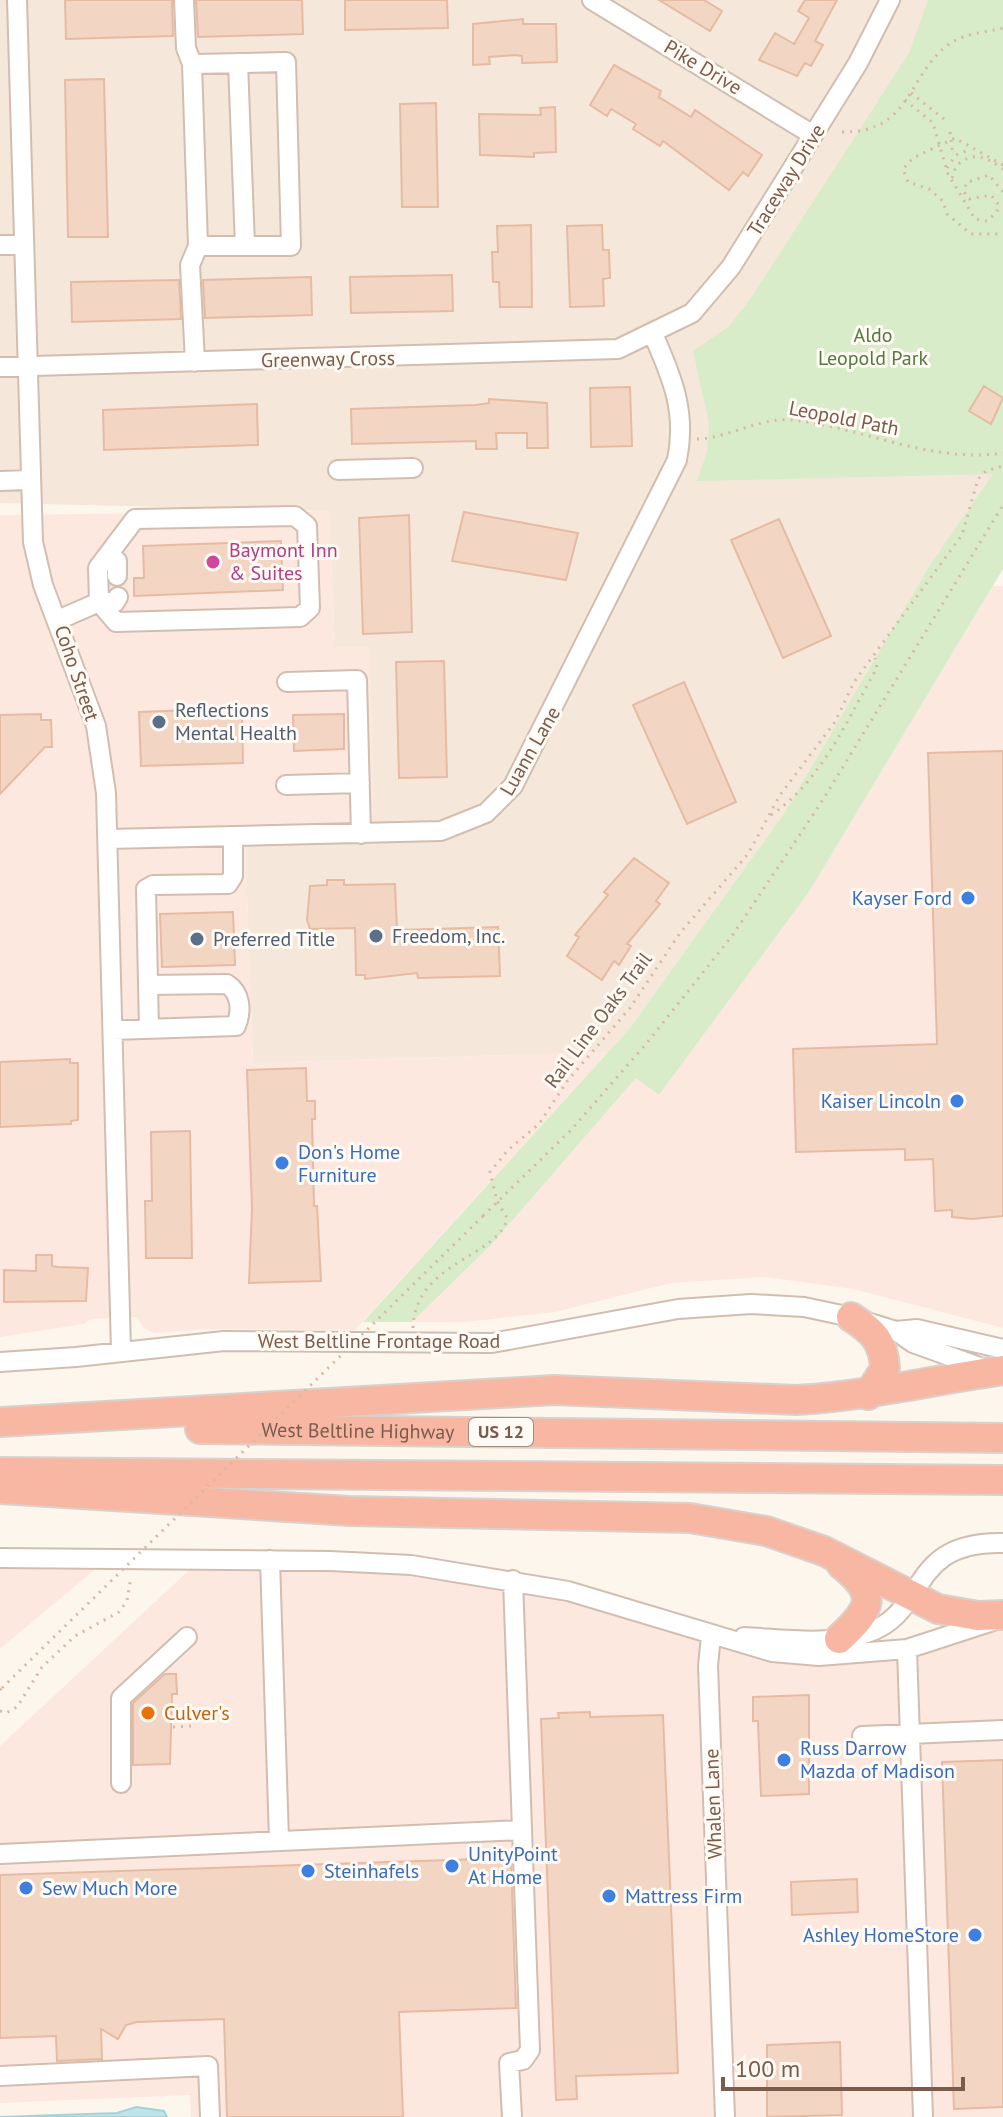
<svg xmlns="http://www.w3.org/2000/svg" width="1003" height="2117" font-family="'PT Sans',sans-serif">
<rect width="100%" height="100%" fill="#fdf6ec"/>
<path fill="#f5e8da" d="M0 0H1003V458L785 812 630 1028 608 1052 253 1063 245 836 369 647H335L329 511 0 503Z"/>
<path fill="#fde8e0" d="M329 511 335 647H370L374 834 245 836 253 1063 608 1052 355 1330 210 1329 155 1333 145 1329 136 1317 91 1319 84 1324 0 1337V515Z
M993 586H1003V1328L853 1289 765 1277 671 1283 555 1312 466 1322H412L491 1245 637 1077 659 1095 809 892Z
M0 1558 105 1561 0 1649Z
M199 1561 513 1580 711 1635 864 1655 1003 1617V2117H191L190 2095 0 2103V1746Z"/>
<path fill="#d8ecc9" d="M928 0H1003V569L809 892 659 1095 636 1078 491 1245 412 1322H363L630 1028 785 812 930 565 993 474 697 481 707 452 709 424 693 351 728 327 749 301 909 53Z"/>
<path fill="#bfe3e8" stroke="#a5d3da" stroke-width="2" d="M136 2107 164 2111 167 2117H0L117 2113Z"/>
<path fill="#f3d5c3" stroke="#e6bba3" stroke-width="2" d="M65 0H172L173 36 66 39Z
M196 0H302L303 34 198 37Z
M345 0H447L448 28 345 30Z
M659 0H704L722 11 710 31Z
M805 0H837L815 41 823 45 811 66 805 63 797 76 759 60 775 33 794 44 809 18 798 11Z
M523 19V24H556L557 62 522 63V56L515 55 489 57 490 64 473 65V24Z
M614 65 661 91 659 97 691 117 695 110 762 155 748 176 743 172 729 190 663 141 660 146 633 129 636 124 611 109 607 116 590 105Z
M104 79 108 237H68L65 80Z
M436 103 438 207H402L400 104Z
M555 107 556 152 534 153V157L480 155 479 114 541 115 540 108Z
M531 225 532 307H500L499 282H493L492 252H498L497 226Z
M602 225 603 250H609L610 278 603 279 604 306 570 307 567 226Z
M452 275 453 311 351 313 350 277Z
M311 277 312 315 205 318 203 280Z
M179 280 181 319 72 322 71 282Z
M984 386 1003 398 991 424 969 411Z
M630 387 632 446 591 447 590 388Z
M489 399 547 403 548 448H527V433H496L497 449H476V441L352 444 351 409 476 405 489 403Z
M257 404 258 445 104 450 103 410Z
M464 512 578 533 566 580 452 561Z
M409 515 412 632 363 634 359 518Z
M779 519 831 636 783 658 731 540Z
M281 541 283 590 134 596V578H144L143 546Z
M444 661 447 777 399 778 396 662Z
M684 682 736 802 687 824 633 705Z
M242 708 243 763 141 766 139 712Z
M41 714V720H51L52 747H45L0 794V715Z
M344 714V749L294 751 293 715Z
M1003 751V1216L972 1219 952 1217V1210L935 1211 933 1159 905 1160V1149L796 1152 793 1049 937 1044 928 753Z
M634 858 669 883 656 901 660 904 627 944 631 946 619 965 614 961 602 980 567 956 579 937 575 935 608 895 604 892Z
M327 880H344V885L395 884 397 930 498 927 500 976 418 978 417 973 365 979V975H356L355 928 310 929 307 920 310 886 327 885Z
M233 912 235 965 162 967 160 914Z
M70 1059V1063H78V1120L71 1121V1124L0 1127V1062Z
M306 1068 307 1101H315V1119H312L314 1206H317L321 1281 249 1283 252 1208 247 1070Z
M190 1131 192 1258H146L145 1201H152L151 1132Z
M36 1255H52V1266L58 1267 88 1268 86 1301 4 1302V1270L36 1271Z
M165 1674H176L177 1694H172L170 1764 133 1765V1703Z
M809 1695V1794L761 1796 758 1721H753V1697Z
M590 1712V1717L663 1715 678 2073 576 2076 577 2099 556 2100 541 1719 559 1718 558 1713Z
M1003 1760V2107L954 2109 942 1762Z
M511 1858 516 2008 399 2012 403 2117H227L224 2019 137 2022 126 2025 118 2039 101 2029 102 2059 57 2061 56 2036 0 2038V1875Z
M857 1879 858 1912 792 1915 791 1882Z
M840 2042 842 2115 767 2117V2045Z"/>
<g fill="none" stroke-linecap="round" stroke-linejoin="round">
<defs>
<path id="minor" d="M17 0 33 542 43 585 96 726 106 793 121 1350
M184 0 186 48 192 64 198 246 190 265 195 362
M592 0 813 135
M238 63 245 246
M192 64 286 62 291 246H198
M0 245H24
M0 367 618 349 692 313 731 267 858 63 890 0
M338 470 413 468
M0 481 28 480
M109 554 117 561V576
M58 620 99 602 116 622 300 617 310 608 307 526 295 516 135 519 98 568 99 602H115L118 597
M287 682 357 680 361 834
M286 785 360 783
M109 839 441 831 486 813 513 786 677 460C687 412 672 377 653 334
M149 1029 146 889 153 885 228 884 233 876V836
M113 1030 236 1026C242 1011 241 993 227 984L149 985
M896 1331 917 1329 1003 1349
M0 1362 76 1357 224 1341 492 1343 678 1309 751 1304 804 1307 851 1317 896 1331 913 1343 985 1369
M0 1558 330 1561 411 1565 568 1591 772 1652 819 1656 907 1649 993 1621
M270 1560 279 1840
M711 1635 708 1666 725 2117
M744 1637C783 1639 829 1646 867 1633 930 1612 906 1541 1003 1543
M907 1649 923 2117
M862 1736 1003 1730
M121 1783V1698L187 1637
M0 1854 522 1830
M0 2076 208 2066 210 2117
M512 2117 509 2063 523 2060 530 2050 513 1580"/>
<g id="highway">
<path d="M851 1317C873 1331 884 1342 885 1369L868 1395"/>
<path d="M0 1422 554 1390 796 1400C867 1396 933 1380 1003 1370"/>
<path id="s1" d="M200 1429 1003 1438"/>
<path d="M0 1472 1003 1480"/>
<path d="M0 1489 350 1511 690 1518 766 1531 824 1551 938 1609 978 1616 1003 1615"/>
<path d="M839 1639C872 1608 879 1595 841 1564"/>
</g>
</defs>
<use href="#minor" stroke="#d1beb0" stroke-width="22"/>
<use href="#highway" stroke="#dad1cd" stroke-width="32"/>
<path stroke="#d9b8a5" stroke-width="3" stroke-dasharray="2 6" stroke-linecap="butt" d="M911 93 944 119
M905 100 933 123 948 174 975 219 987 221 997 212 999 205 991 195 969 199 964 192 966 183 989 175 1003 192
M842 132C915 133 907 69 954 41 969 33 987 32 1003 28
M950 132 953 156
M1003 165 955 138 913 158 903 169 908 182 929 189 943 201 947 214 971 234H1003
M947 168 956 155 971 149
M952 178 956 166C974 150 986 157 1003 169
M697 439C730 438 759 417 792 420 861 427 933 464 1003 453
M771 815C821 782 848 718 877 668L875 658
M483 1216 571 1130 646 1044 732 936 819 806 1003 505
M413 1328C415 1261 500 1257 507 1218L497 1201 490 1172 508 1150 539 1124 568 1080 630 1008 680 933 748 854 780 795 835 722 854 682 962 535 978 479 986 471 1003 466
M0 1690 2 1688
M0 1711 6 1713 17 1707 42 1667 75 1636 119 1612 127 1601 131 1577
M173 1727 191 1726"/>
<use href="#minor" stroke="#fff" stroke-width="18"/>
<use href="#highway" stroke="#f7b7a3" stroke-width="28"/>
<path stroke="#d9b8a5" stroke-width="3" stroke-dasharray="2 6" stroke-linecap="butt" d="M2 1688 483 1216"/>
</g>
<circle fill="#d1479c" stroke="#fffaf3" stroke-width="3" cx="213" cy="562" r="8"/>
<g fill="#5c6f8a" stroke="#fffaf3" stroke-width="3">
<circle cx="159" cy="722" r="8"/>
<circle cx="376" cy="936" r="8"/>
<circle cx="197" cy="939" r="8"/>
</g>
<g fill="#3f7fe0" stroke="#fffaf3" stroke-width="3">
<circle cx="968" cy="898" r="8"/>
<circle cx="957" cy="1101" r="8"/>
<circle cx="282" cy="1163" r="8"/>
<circle cx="784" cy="1760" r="8"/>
<circle cx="452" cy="1866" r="8"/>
<circle cx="308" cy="1871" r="8"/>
<circle cx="26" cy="1888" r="8"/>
<circle cx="609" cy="1896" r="8"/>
<circle cx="975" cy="1935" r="8"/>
</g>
<circle fill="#e8710a" stroke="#fffaf3" stroke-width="3" cx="148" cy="1713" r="8"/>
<g text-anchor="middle" stroke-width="6" stroke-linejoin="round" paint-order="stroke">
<rect fill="#fffaf3" stroke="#a28b7f" stroke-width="2" x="469" y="1418" width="64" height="28" rx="6"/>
<g font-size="18" font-weight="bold" fill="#7a5c4d">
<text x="501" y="1438">US 12</text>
</g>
<g font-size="20" fill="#7a5c4d" stroke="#fffaf3">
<text transform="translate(703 67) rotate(31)" y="7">Pike Drive</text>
<text transform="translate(786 180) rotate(-58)" y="7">Traceway Drive</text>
<text transform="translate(328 359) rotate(-1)" y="7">Greenway Cross</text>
<text transform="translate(844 418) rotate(11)" y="7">Leopold Path</text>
<text transform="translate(77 673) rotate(71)" y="7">Coho Street</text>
<text transform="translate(530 751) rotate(-60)" y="7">Luann Lane</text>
<text transform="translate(598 1020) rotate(-53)" y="7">Rail Line Oaks Trail</text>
<text x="379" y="1348">West Beltline Frontage Road</text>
<text dy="7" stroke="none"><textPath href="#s1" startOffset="158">West Beltline Highway</textPath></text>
<text transform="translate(713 1804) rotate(-92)" y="7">Whalen Lane</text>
</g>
<g font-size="20" fill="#537a41" stroke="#fffaf3">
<text x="873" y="342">Aldo<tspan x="873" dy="23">Leopold Park</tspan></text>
</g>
<g font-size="20" fill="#b23c85" stroke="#fffaf3" text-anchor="start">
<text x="229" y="557">Baymont Inn<tspan x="229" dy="23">&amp; Suites</tspan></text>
</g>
<g font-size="20" fill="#4e5e75" stroke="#fffaf3" text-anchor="start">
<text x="175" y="717">Reflections<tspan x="175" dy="23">Mental Health</tspan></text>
<text x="392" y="943">Freedom, Inc.</text>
<text x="213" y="946">Preferred Title</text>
</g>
<g font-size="20" fill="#366cbe" stroke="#fffaf3" text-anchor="start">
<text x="952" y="905" text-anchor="end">Kayser Ford</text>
<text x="941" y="1108" text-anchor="end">Kaiser Lincoln</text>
<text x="298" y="1159">Don's Home<tspan x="298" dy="23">Furniture</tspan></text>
<text x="800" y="1755">Russ Darrow<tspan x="800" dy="23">Mazda of Madison</tspan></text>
<text x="468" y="1861">UnityPoint<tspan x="468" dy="23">At Home</tspan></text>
<text x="324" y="1878">Steinhafels</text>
<text x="42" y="1895">Sew Much More</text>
<text x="625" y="1903">Mattress Firm</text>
<text x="959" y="1942" text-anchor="end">Ashley HomeStore</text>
</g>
<g font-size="20" fill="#c56008" stroke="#fffaf3" text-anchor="start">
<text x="164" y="1720">Culver's</text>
</g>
</g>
<path d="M723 2077v12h240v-12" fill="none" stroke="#7a5c4d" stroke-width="4"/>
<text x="735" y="2077" font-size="24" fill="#7a5c4d" stroke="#fffaf3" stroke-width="6" paint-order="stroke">100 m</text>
</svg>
